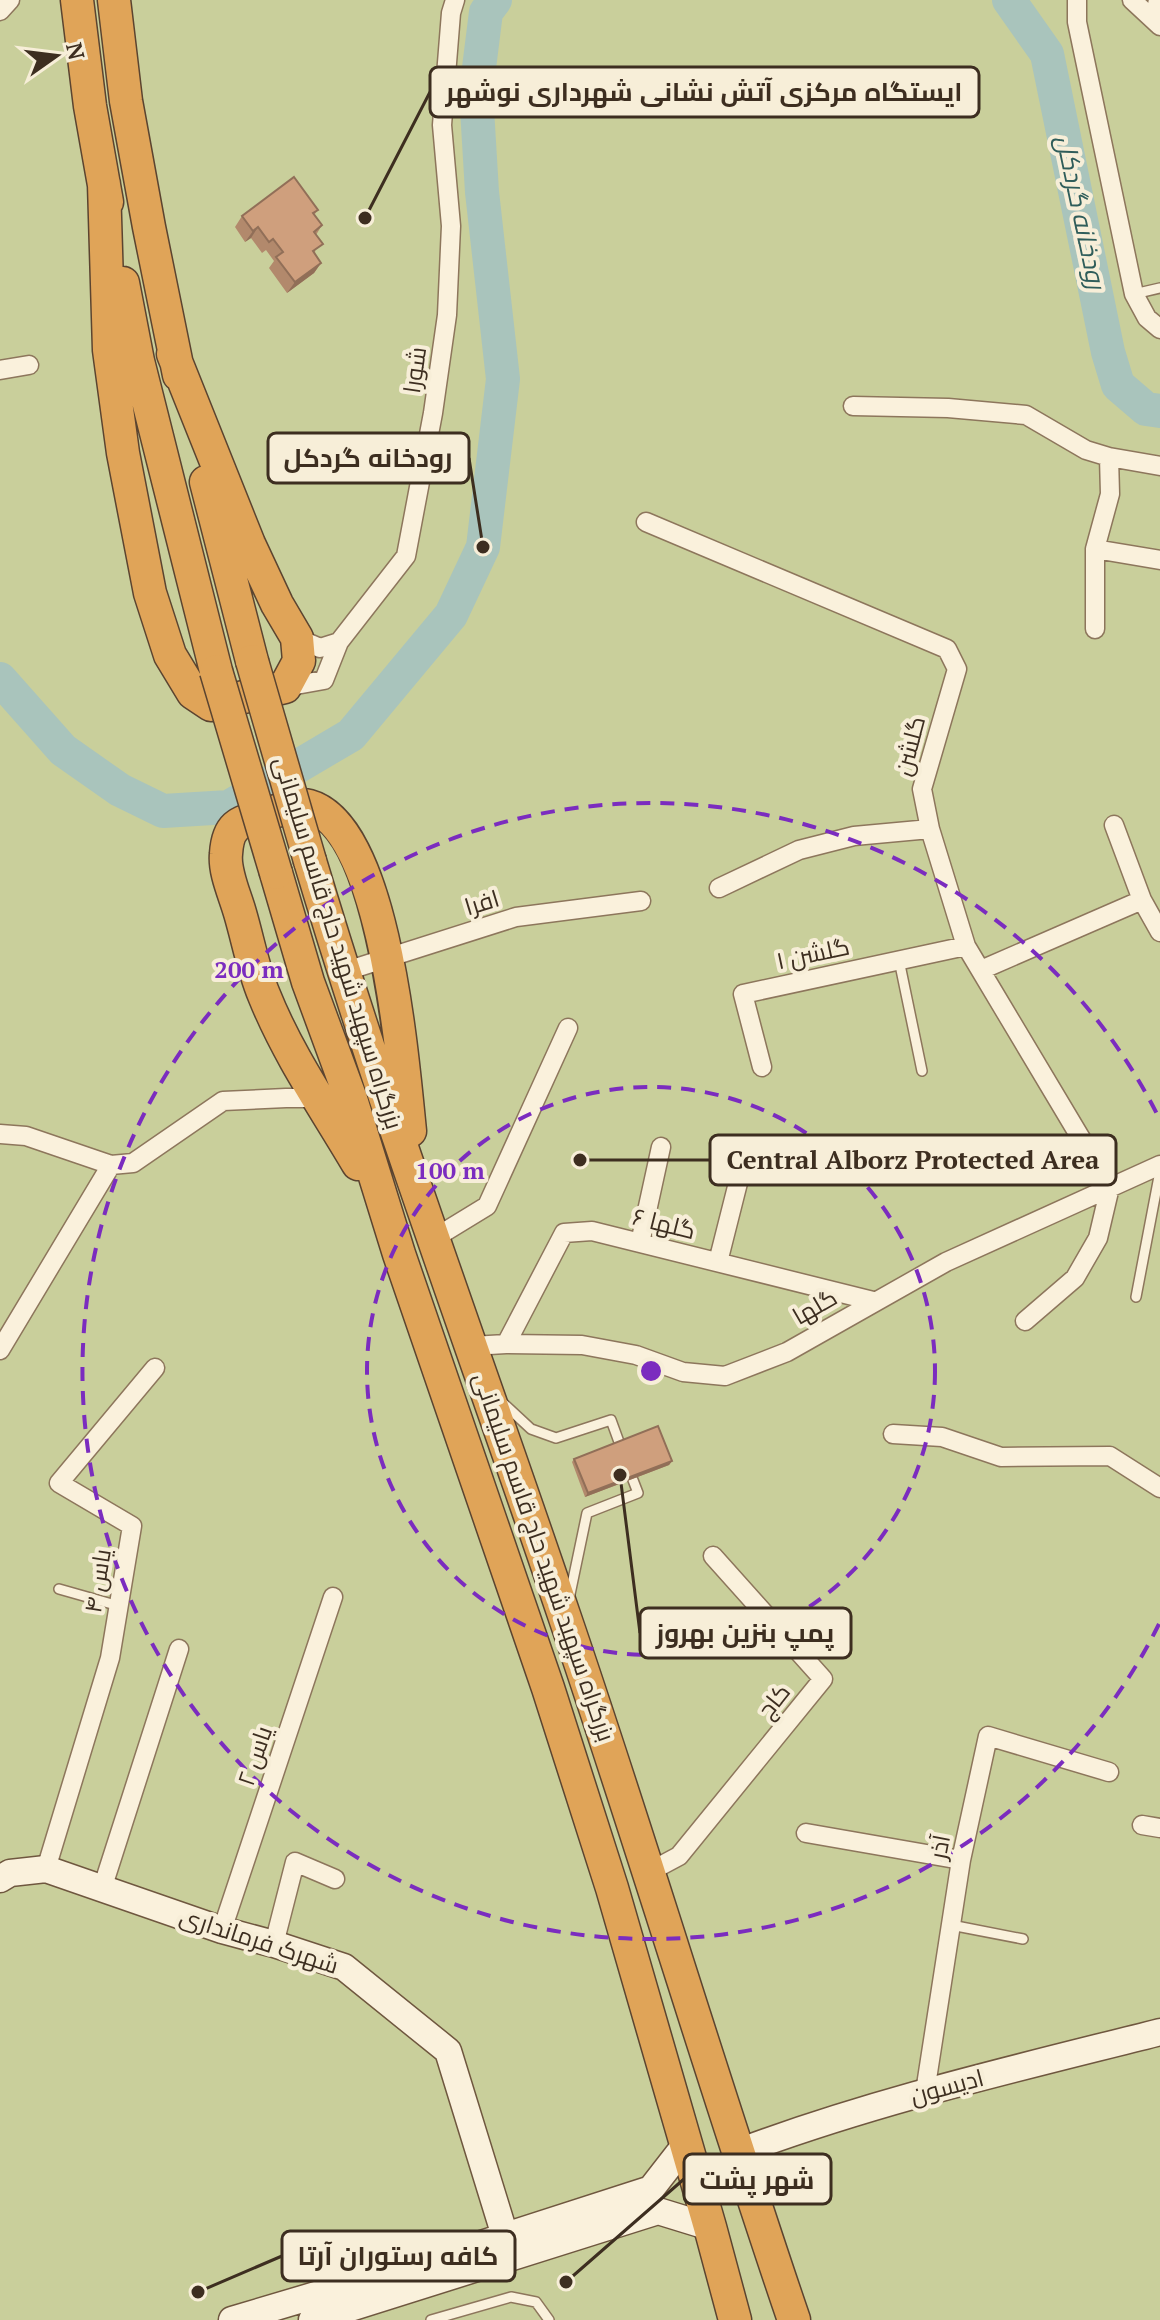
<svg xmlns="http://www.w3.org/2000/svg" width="1160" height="2320" font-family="'PT Serif',Cairo,serif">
<rect width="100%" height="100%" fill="#f0e4c8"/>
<path fill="#c9cf9b" d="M0 0H1160V2320H0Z"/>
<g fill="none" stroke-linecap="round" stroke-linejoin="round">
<path stroke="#a9c4bc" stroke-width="34" d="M1009 0 1047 54 1108 352 1118 385 1146 409 1160 411
M0 679 63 750 120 790 163 811 229 807 351 735 451 615 483 547 503 379 482 192 476 92 486 12 495 0"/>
<defs>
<path id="lane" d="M1134 294 1160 288
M899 960 922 1071
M1136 1297 1160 1171
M504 1404 531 1429 556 1438 611 1420 619 1442
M59 1589 119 1606
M569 1599 587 1513 638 1493 633 1480
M951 1925 1023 1939
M431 2320 511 2297 536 2302 549 2320"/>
<path id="street" d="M1077 0V22L1134 294 1147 318 1160 329
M1132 0 1160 26
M0 11 10 0
M1154 20 1158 0
M0 370 29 365
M853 406 948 408 1026 415 1086 450 1109 457 1110 494 1095 549
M1109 457 1160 466
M646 522 947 649 957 669 922 789 930 829 966 946 1110 1187 1098 1238 1075 1278 1025 1321
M1095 629V549L1160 560
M297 638 320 648 339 642
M285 687 324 680 339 642 406 556 433 413 447 315 451 226 442 125 451 13 455 0
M1114 825 1142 900 1160 932
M719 888 799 850 854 836 930 829
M981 970 1142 900
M343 972 516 917 641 901
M762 1067 743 994 966 946
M0 1134 26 1136 111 1165 133 1163 223 1101 286 1098H324
M433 1239 487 1206 568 1028
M640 1243 661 1147
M718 1262 743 1163
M506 1344 564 1233 592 1231 873 1301
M472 1346 506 1344 582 1345 636 1355 683 1372 725 1376 787 1352 946 1262 1160 1165
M0 1350 111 1165
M893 1434 942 1437 1001 1457 1110 1456 1160 1488
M1142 1825 1160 1828
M806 1833 961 1860
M46 1869 110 1658 132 1526 59 1483 155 1368
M649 1872 679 1856 823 1679 713 1556
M102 1889 179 1649
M222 1930 333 1597
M274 1944 295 1862 335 1879
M925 2092 961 1860 988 1736 1109 1772"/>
<path id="secondary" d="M0 1879 10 1873 46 1869 222 1930 274 1944 344 1967 448 2051 505 2236
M736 2153C874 2101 1018 2068 1160 2032
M232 2320 413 2266 651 2189 686 2144
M312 2320 658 2211 710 2227"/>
<path id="highway" d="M77 0 90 106 107 202
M114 0 126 101 149 227 179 375
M104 184 109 350 123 453 150 593 170 655 193 693 211 705 285 687 299 661 297 638 277 604 249 544 173 354
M123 283 138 361 216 671
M206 482 252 661
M310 861C386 1116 479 1364 564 1615 644 1849 714 2086 794 2320
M276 873 308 982 351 1099 399 1254 548 1688 612 1888 710 2227 735 2320
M358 1164C325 1108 288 1055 264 995 253 969 248 940 240 913 235 895 224 872 226 854 228 822 241 822 268 814 279 810 298 803 309 806 385 827 403 1063 410 1131"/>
</defs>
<use href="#lane" stroke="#8d765c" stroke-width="12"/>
<use href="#street" stroke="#8d765c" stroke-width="21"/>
<use href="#secondary" stroke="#6f573f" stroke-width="29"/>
<use href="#highway" stroke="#5b4430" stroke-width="35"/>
<use href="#lane" stroke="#faf1dc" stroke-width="9"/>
<use href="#street" stroke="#faf1dc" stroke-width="18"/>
<use href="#secondary" stroke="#faf1dc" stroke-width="26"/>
<use href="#highway" stroke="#e0a458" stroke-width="32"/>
<defs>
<path id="highway-bridge" d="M252 661 310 861
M216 671 276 873"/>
</defs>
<use href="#highway-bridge" stroke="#5b4430" stroke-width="35" stroke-linecap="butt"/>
<use href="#highway-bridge" stroke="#e0a458" stroke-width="32"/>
</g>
<path fill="#b2896c" d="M318 210 314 215 322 225 316 235 315 254 321 263 314 273 287 293 269 268 274 261 266 250 262 253 251 238 245 242 235 227 242 216Z
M574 1459 672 1461 669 1465 585 1497 572 1462Z"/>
<path fill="#916f58" d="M258 227 251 238 245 242 253 231Z
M321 263 314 273 287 293 295 282Z
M672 1461 669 1465 585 1497 588 1493Z"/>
<path fill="#cf9f7d" stroke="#916f58" stroke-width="2" d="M294 177 318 210 313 213 322 225 314 232 323 244 313 251 321 263 295 282 276 257 283 252 273 239 269 242 258 227 253 231 242 216Z
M658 1426 672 1461 588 1493 574 1459Z"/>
<g fill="none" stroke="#7b2cbf" stroke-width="4" stroke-dasharray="14 10">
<circle cx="651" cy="1371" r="284"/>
<path d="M1159 1624A568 568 0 1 1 1159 1118"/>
</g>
<g text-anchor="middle" stroke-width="8" stroke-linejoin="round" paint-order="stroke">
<g font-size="24" fill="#3d2e20" stroke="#f7eed8">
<text transform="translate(415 370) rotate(-82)" y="8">شورا</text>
<text transform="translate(910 746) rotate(-75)" y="8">گلشن</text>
<text transform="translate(482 903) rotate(-17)" y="8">افرا</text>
<text transform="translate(338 943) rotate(73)" y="8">بزرگراه سپهبد شهید حاج قاسم سلیمانی</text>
<text transform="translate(813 954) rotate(-12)" y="8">گلشن ۱</text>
<text transform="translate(664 1224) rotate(14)" y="8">گلها ۶</text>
<text transform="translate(815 1307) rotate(-30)" y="8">گلها</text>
<text transform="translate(544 1557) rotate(71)" y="8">بزرگراه سپهبد شهید حاج قاسم سلیمانی</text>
<text transform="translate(98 1581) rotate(-81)" y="8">یاس ۴</text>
<text transform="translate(774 1701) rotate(-51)" y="8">کاج</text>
<text transform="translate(255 1756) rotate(-71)" y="8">یاس ۲</text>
<text transform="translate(940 1847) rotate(-79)" y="8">آذر</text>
<text transform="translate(259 1941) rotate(18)" y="8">شهرک فرمانداری</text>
<text transform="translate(947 2087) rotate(-15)" y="8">ادیسون</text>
</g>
<g font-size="26" font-style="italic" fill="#2f5d5a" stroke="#f7eed8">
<text transform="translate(1081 212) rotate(78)" y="9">رودخانه گردکل</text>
</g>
</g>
<circle cx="651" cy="1371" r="12" fill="#7b2cbf" stroke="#f7eed8" stroke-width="4"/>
<g font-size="24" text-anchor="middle" font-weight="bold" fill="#7b2cbf" stroke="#f7eed8" stroke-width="8" stroke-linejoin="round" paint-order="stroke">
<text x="249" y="978">200 m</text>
<text x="450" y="1179">100 m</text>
</g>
<path fill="none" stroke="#3d2e20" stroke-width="3" d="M365 218L430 92M483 547L469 458M580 1160L710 1160M620 1475L640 1633M566 2282L684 2179M198 2292L282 2256"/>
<g fill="#3d2e20" stroke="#f7eed8" stroke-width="3">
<circle cx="365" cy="218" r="8"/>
<circle cx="483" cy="547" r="8"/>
<circle cx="580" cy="1160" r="8"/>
<circle cx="620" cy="1475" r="8"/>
<circle cx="566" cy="2282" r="8"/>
<circle cx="198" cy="2292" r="8"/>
</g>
<g fill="#f7eed8" stroke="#3d2e20" stroke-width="3">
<rect x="430" y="67" width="549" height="50" rx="8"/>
<rect x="268" y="433" width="201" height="50" rx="8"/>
<rect x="710" y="1135" width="406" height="50" rx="8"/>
<rect x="640" y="1608" width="211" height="50" rx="8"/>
<rect x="684" y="2154" width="147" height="50" rx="8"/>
<rect x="282" y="2231" width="233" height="50" rx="8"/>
</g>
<g font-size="26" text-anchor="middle" font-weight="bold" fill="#3d2e20">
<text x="704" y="101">ایستگاه مرکزی آتش نشانی شهرداری نوشهر</text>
<text x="368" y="467">رودخانه گردکل</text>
<text x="913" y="1169">Central Alborz Protected Area</text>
<text x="745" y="1642">پمپ بنزین بهروز</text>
<text x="757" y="2189">شهر پشت</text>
<text x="398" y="2265">کافه رستوران آرتا</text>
</g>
<g transform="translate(56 56) rotate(76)" stroke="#f7eed8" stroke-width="6" paint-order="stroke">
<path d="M0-6L14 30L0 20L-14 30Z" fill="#3d2e20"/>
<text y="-12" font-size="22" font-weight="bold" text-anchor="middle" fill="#3d2e20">N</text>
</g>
</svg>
